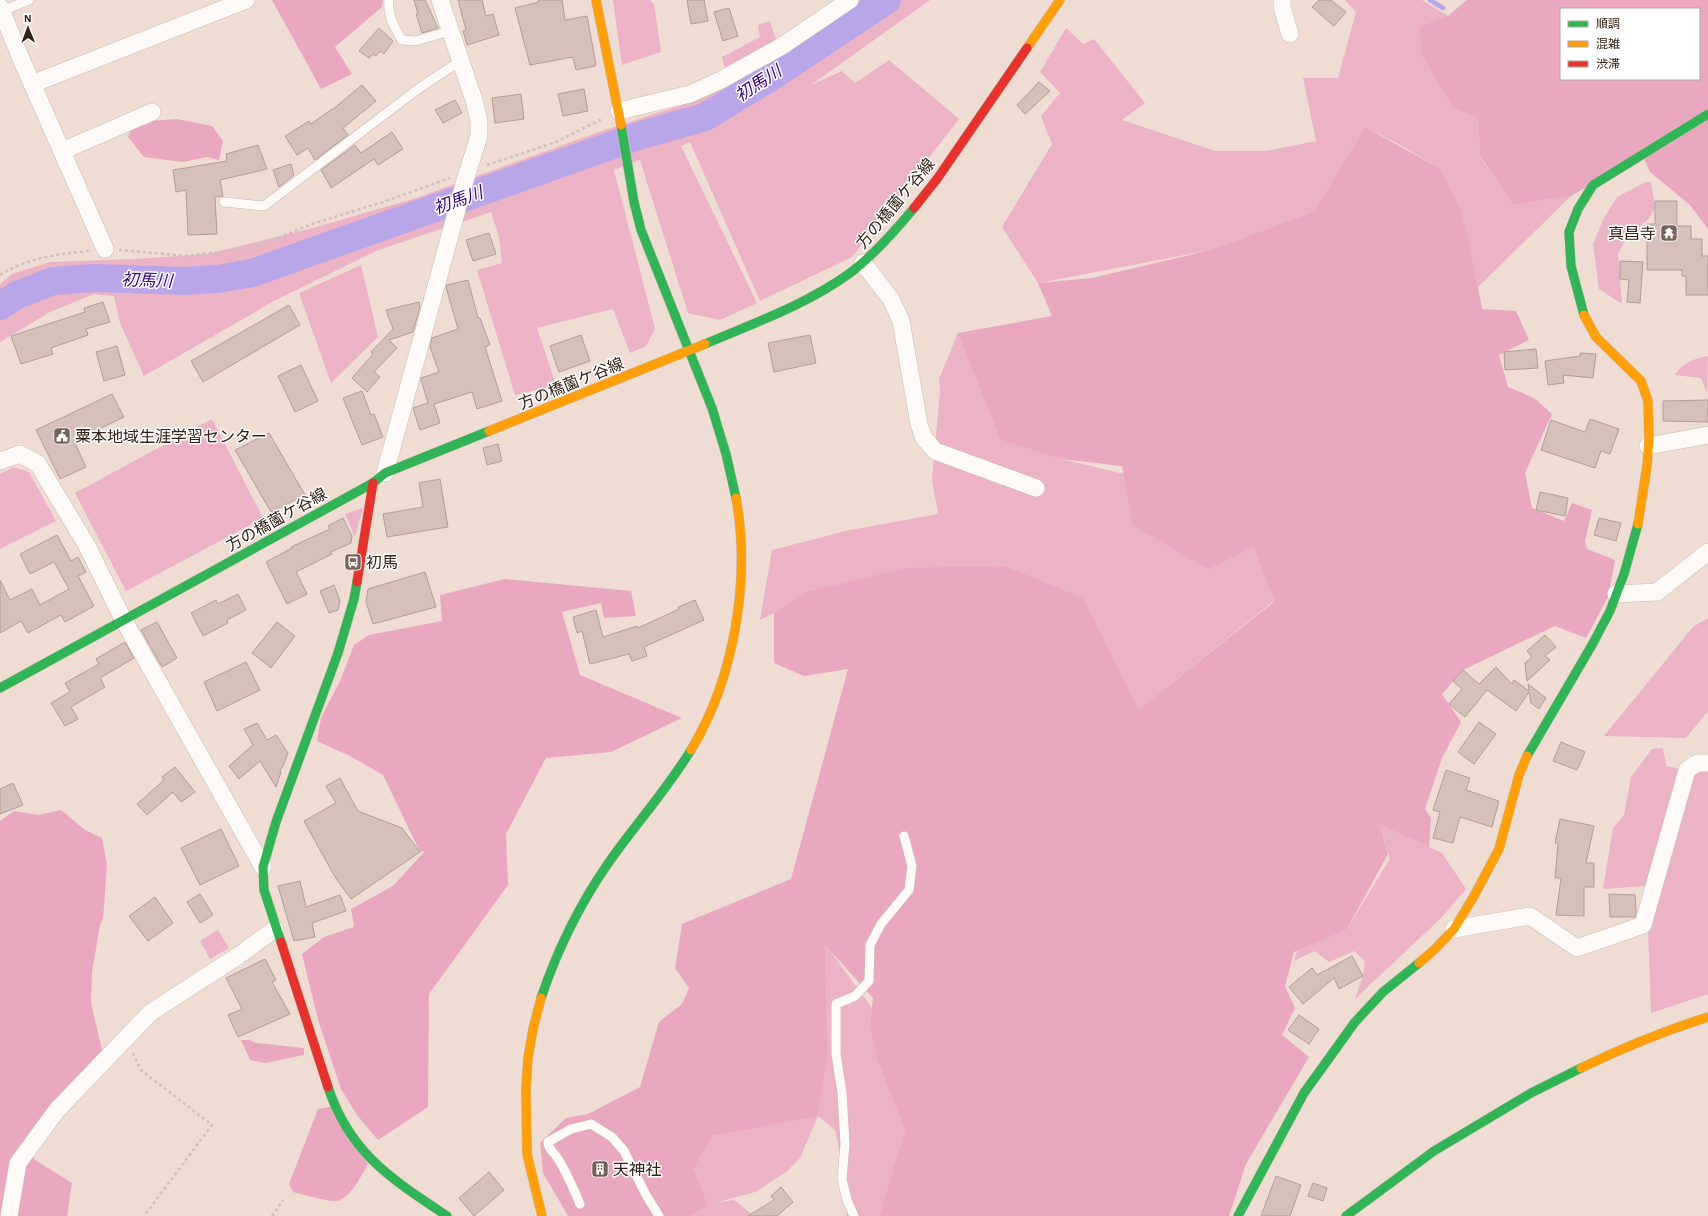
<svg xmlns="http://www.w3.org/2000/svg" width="1708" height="1216" font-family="'Alegreya Sans','Noto Sans JP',sans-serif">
<rect width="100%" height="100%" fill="#efdcd3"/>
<path fill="#ecb2c5" d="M613 0H650L654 4 661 52 622 65Z
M857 0H930L811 85 842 71 855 83 889 60 959 119 852 257 760 301 690 142 681 146 757 303 720 320 688 313 640 160 614 170 655 329 646 346 630 353 613 309 537 328 556 385 515 395 477 270 502 263 499 237 491 212 376 251 274 301 144 376 120 323 114 296 94 294 50 312 0 342V284L12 274 50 262 134 259 208 254 313 228 413 199 599 132 688 103Z
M1345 0H1422L1448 16 1420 26 1454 109 1478 117 1480 157 1513 205 1571 196 1478 287 1471 249 1439 168 1400 145 1365 127 1314 211 1211 250 1038 283 1002 227 1052 144 1041 116 1060 93 1040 72 1066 28 1083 44 1094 39 1145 103 1122 120 1215 151H1266L1316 141 1303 78H1338L1356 12Z
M770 21 778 45 726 72 722 57 760 37 758 25Z
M1646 182H1651L1655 208 1648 220 1628 235 1618 254 1622 304 1599 289 1593 244 1604 218 1617 197Z
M361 265 378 337 331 383 299 293Z
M958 333 1000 440 1061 459 1124 474 1134 525 1253 547 1275 600 1139 709 1087 606 806 592 774 613 760 620 772 550 850 530 938 514 932 479 940 391 939 379Z
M1708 356 1707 393 1701 378 1675 375C1682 363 1695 358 1708 356Z
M212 419 263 518 126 591 75 493Z
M14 467 29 472 56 521 0 549V474Z
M363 508 355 537 345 514Z
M1708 618V711L1686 738 1604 736 1693 627Z
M1663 748 1666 766 1682 769 1646 886 1603 889 1613 828 1624 815 1631 777 1652 749Z
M1708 769V994L1651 1013 1648 929 1691 776Z
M1380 825 1442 853 1466 889 1441 918 1355 999 1363 976 1365 961 1354 951 1329 962 1314 951 1294 961 1298 948 1347 929 1390 859Z
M218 930 229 948 210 959 200 941Z
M825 944 872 1008 870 1024 881 1066 905 1130 879 1216H846L850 1200 835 1130 818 1116 800 1158 786 1172 755 1192 715 1203 734 1200 754 1216H689L708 1205 694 1169 712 1136 818 1115 828 1052Z"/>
<path fill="#eaa7c0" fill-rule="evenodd" d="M272 0H383L382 7 335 47 352 74 321 89Z
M1467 0H1708V229L1690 205 1650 172 1641 151V155L1571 196 1513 205 1480 156 1478 117 1454 109 1421 54 1420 26 1448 16ZM1561 9H1699V79H1561Z
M177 119 212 126 223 141 219 160 207 157 183 162 144 157 128 137 134 122Z
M1365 127 1439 168 1460 208 1471 249 1482 309 1516 311 1529 340 1499 355 1508 387 1534 398 1552 414 1525 473 1532 508 1564 521 1572 503 1592 510 1585 541 1587 549 1615 560 1608 597 1586 638 1555 626 1463 670 1442 694 1461 722 1442 758 1425 809 1431 818 1429 847 1380 825 1388 854 1347 929 1294 952 1285 986 1295 1008 1282 1035 1309 1057 1246 1164 1229 1216H879L905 1130 877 1058 870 1024 873 998 825 945 828 1052 818 1116 712 1136 694 1169 708 1205 689 1216H568L543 1173 540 1143 566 1118 588 1114 640 1087 659 1022 682 1004 689 988 675 968 682 924 791 879 848 669 804 676 774 663V613L806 592 907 568 1004 566 1083 598 1139 709 1275 601 1253 547 1208 569 1133 525 1122 466 1061 459 1000 440 958 333 1052 316 1038 283 1092 278 1211 250 1314 211Z
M505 579 631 591 636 616 604 618 601 603 562 612 580 675 682 718 611 752 546 758 506 834 508 885 429 994 428 1107 378 1140 357 1115 341 1089 319 1023 302 954 324 937 354 927 351 909 393 886 425 851 420 852 383 775 350 756 317 741 321 718 341 679 354 645 369 635 442 621 440 595Z
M61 810 85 830 102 838 107 864 103 919 100 925 92 972 91 1003 103 1054 29 1149 35 1160 72 1183 67 1216H0V821L14 811 38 815Z
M241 1040H249L257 1043 304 1048V1055L265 1063 250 1060Z
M334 1106 368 1164C362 1175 350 1199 336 1201 329 1202 302 1194 293 1192L289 1184 318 1109Z"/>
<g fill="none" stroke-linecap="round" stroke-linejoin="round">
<path stroke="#b8a6e9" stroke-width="4.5" d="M1430 0 1443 8"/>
<path stroke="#b8a6e9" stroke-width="28" d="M0 306 17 295 53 281 93 278 184 281 218 279 252 273 638 136 705 117 771 77 887 0"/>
</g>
<path fill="#d5c0ba" stroke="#b19e98" d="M414 0H425L438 28 422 33 416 14H418Z
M458 0H482L486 16 493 14 499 35 467 45 463 31 466 30Z
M538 0H562L565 20 587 16 596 64 595 66 576 70 573 57 530 65 515 8 539 2Z
M687 0H704L708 21 691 24Z
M1319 0H1331L1346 12 1334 26 1312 7Z
M729 8 738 36 723 41 714 12Z
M379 28 393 41 384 54 380 51 376 56 373 54 369 58 359 51Z
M1039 82 1050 91 1025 114 1017 105Z
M362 85 376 101 343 128 348 135 315 160 308 148 297 155 285 136 309 121 311 124 332 109V110Z
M584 89 588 111 563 116 558 94Z
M521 94 524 119 495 123 492 98Z
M455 100 462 113 443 123 435 110Z
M392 132 403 149 378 165 374 159 331 188 321 170 355 145 361 153Z
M258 145 267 169 220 180 223 196 215 197 217 234 188 235 186 190 176 192 173 170 227 161 226 154Z
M291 164 294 175 279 187 273 170Z
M1655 201H1677V226H1691V239H1702V256H1708V295H1686V276H1682V270H1647V224H1655Z
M489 233 496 254 473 261 466 240Z
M1620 261 1643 262 1640 303 1627 302 1629 280 1620 279Z
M468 280 478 318H480L490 345 485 347 502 401 477 409 472 392 434 404 440 423 420 430 413 408 428 403 421 380V378L439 372 430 347 432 338 458 329 446 287 447 285Z
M103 302 110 322 86 329 88 335 51 348 53 354 21 364 11 336 85 312 84 308Z
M419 302 420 307 413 332 389 340 397 348 374 372 380 377 367 392 352 378 373 354 371 352 393 329 386 310Z
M289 305 300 325 203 382 191 361Z
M581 335 590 361 559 372 550 346Z
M810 335 816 363 774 372 768 343Z
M117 346 125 375 104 381 96 352Z
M1536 349 1538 368 1505 370 1504 352Z
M1580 353 1596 354 1593 378 1563 375 1564 383 1548 385 1545 361 1580 356Z
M301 365 318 401 295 412 278 376Z
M362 391 371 415 374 414 383 437 362 445 343 398Z
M112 394 124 417 74 441 86 467 60 479 36 430Z
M1708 400V422L1663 421V401Z
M1590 419 1619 429 1610 454 1601 451 1595 468 1541 450 1551 420 1585 432Z
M269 433 305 495 271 512 235 450Z
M498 444 502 461 487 465 483 448Z
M440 479 448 527 387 537 383 514 423 507 419 483Z
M1540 492 1568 498 1565 516 1536 510Z
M343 518 352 536 351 543 331 552 332 554 296 572 307 594 287 604 266 562 292 548 291 547 330 529 328 526Z
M1599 518 1621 523 1616 541 1594 535Z
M57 535 71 561 78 557 86 572 78 576 94 606 65 622 61 615 28 633 21 621 0 633V580L10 600 32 589 40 605 69 589 54 562 30 574 20 554Z
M425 572 436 607 373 624 366 602 368 589Z
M334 585 340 601 338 610 329 613 320 591Z
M238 594 246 610 227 620 228 623 203 636 191 613 216 600 218 604Z
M695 600 704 620 644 647 647 656 632 661 629 654 590 664 582 631 577 633 573 617 596 610 603 637 637 626 638 628 679 609 678 607Z
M157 622 177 658 162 667 141 630Z
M277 622 295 636 271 668 252 653Z
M1545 635 1556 647 1545 656 1550 660 1527 681 1525 663 1532 657 1527 651Z
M125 642 134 658 100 678 105 687 71 707 78 719 65 726 51 703 70 692 65 683 99 664 96 659Z
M246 662 260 690 217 711 204 682Z
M1496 667 1512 684 1514 680 1529 691 1528 684 1546 698 1539 709 1531 703 1529 692 1516 711 1487 690 1465 717 1449 704 1462 689 1453 681 1463 670 1479 684Z
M1479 722 1496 734 1474 764 1458 752Z
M257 723 267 740 276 735 288 753 282 768 280 770 281 772 276 787 260 761 239 779 229 766 253 745 244 729Z
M1561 742 1585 752 1577 770 1553 761Z
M175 767 195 792 181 802 173 792 147 815 137 804 164 780 162 777Z
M1446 770 1470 778 1466 790 1499 801 1492 827 1460 817 1453 843 1433 838 1440 812 1433 810Z
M340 778 358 811 402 828 420 852 351 899 335 877 304 821 336 803 326 786Z
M13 783 23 805 0 814V789Z
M1560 819 1594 826 1586 863H1594V887H1584V916L1556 915 1561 878H1555L1558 844 1555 843Z
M221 829 239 866 200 885 181 848Z
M300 881 306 907 340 895 346 911 312 923 315 937 294 941 278 886Z
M200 894 213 915 200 923 187 902Z
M1609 894 1635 895 1636 912 1635 917H1610Z
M155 897 173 923 148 941 129 916Z
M1352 956 1363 976 1339 989 1334 978 1303 1004 1289 987 1312 968 1317 975Z
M265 959 276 980 272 982 290 1014 238 1037 228 1015 242 1009 226 978Z
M1299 1015 1319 1029 1309 1044 1288 1030Z
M603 1160 609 1174 596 1178 591 1164Z
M489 1172 504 1190 474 1216 459 1198Z
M1276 1176 1301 1185 1290 1216H1261Z
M1313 1183 1327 1188 1323 1201 1308 1196Z
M781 1187 793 1202 777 1216H748L774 1200 771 1196Z"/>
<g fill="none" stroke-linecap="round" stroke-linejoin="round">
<defs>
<path id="lane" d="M389 0C387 14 394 28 402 40L415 41 450 31
M2 11 29 0
M224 202 264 206 418 89 460 61
M580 1204C573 1188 566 1170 556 1156 552 1151 548 1148 548 1142L571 1129 591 1124 612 1137 624 1151 646 1195 659 1216
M854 1216 847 1200 842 1179 845 1144 842 1093 836 1054V1004L855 996 869 981 870 945 881 924 909 890 912 866 904 836"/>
<path id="street" d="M1282 0V7L1290 34
M0 7 22 61 105 249
M32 84 246 0
M619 111 690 94 721 80 782 46 850 0
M62 151 152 112
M863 263 891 299 901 321 919 424 924 438 935 451 1036 488
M1648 446 1708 435
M0 461 20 454 38 464 86 544 123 619 263 867
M385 473 464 184 479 136V121L474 100 440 0
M1616 594 1657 592 1708 552
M1454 929 1530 916 1577 948 1643 925 1687 770 1697 763H1708
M9 1216 18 1163 57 1110 150 1013 238 956 275 929"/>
<path id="fast" d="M621 125 634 202 641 230 712 408 726 454 736 498
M1584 315 1571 266 1569 232 1578 209 1593 185 1708 114
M705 344C754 323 806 305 850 273 874 255 895 231 914 208
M0 688 373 483 385 473 489 431
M1527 756 1592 645 1610 611 1624 574 1638 524
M281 942 264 890 263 867 276 822 338 653 354 599 357 582
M541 998C557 951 578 907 607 865 634 826 666 791 691 750
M328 1087C350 1154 392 1179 447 1216
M1238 1216 1304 1093 1355 1022 1383 992 1419 963
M1346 1216 1434 1151 1531 1093 1581 1068"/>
<path id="slow" d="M596 0 621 125
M1027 48 1060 0
M1584 315 1596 337 1641 381 1648 401 1649 438 1647 466 1638 524
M489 431 705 344
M691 750C734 679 751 580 736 498
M1419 963 1434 950 1454 929 1474 896 1499 849 1519 775 1527 756
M541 998 533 1029 528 1058 526 1088 527 1154 542 1216
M1581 1068C1622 1048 1664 1031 1708 1017"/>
<path id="jam" d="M914 208 937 179 1027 48
M357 582 373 483
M281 942 328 1087"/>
</defs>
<use href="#lane" stroke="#cdbab0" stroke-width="10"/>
<use href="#street" stroke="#cdbab0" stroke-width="18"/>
<use href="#fast" stroke="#cdbab0" stroke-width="10"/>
<use href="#slow" stroke="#cdbab0" stroke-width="10"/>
<use href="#jam" stroke="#cdbab0" stroke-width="10"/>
<path stroke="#c9c2bd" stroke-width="2.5" stroke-dasharray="3 3" stroke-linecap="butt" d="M487 165 556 142 602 119
M119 250 187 256 253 248 312 224 383 202 450 178
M0 275C26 258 58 254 89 251
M133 1053 141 1070 212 1125 144 1216
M272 1216 283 1200"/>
<use href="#lane" stroke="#fdfaf8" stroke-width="9"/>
<use href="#street" stroke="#fdfaf8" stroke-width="17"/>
<use href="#fast" stroke="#30b455" stroke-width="9"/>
<use href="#slow" stroke="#ff9f0a" stroke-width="9"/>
<use href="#jam" stroke="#e5322d" stroke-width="9"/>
</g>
<defs>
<symbol id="temple-square" viewBox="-11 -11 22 22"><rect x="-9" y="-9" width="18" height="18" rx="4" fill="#756257" stroke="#fff"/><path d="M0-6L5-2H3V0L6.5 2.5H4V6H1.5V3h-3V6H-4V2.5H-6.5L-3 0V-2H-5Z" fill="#fff"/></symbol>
<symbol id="civic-square" viewBox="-11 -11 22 22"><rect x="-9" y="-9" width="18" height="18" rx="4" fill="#756257" stroke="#fff"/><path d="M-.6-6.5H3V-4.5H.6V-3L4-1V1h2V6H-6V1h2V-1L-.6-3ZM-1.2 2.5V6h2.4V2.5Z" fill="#fff"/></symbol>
<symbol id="bus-square" viewBox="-11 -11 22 22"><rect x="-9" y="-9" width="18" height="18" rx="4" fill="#756257" stroke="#fff"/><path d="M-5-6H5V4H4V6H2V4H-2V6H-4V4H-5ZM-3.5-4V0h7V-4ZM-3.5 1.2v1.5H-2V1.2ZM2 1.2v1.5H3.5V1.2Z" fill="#fff"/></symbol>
<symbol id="building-square" viewBox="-11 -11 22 22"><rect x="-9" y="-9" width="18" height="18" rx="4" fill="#756257" stroke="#fff"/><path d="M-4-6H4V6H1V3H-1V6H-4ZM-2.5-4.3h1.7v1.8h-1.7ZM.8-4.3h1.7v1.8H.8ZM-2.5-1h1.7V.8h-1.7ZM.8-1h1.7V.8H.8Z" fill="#fff"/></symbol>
</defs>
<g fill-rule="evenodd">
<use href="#temple-square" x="1659" y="223" width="20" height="20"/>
<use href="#civic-square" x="52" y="426" width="20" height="20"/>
<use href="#bus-square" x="343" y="552" width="20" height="20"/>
<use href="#building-square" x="590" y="1159" width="20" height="20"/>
</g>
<g text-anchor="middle" stroke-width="3" stroke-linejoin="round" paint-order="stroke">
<g font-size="16" fill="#342014" stroke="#fff">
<text transform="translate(895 203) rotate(-50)" y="6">方の橋薗ケ谷線</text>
<text transform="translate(571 383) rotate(-22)" y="6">方の橋薗ケ谷線</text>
<text transform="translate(276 519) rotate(-29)" y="6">方の橋薗ケ谷線</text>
</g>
<g font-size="16" fill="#342014" stroke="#fff" text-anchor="start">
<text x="1656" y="239" text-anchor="end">真昌寺</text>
<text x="75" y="442">粟本地域生涯学習センター</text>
<text x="366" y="568">初馬</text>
<text x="613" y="1175">天神社</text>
</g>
<g font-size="17" font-style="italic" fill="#36007d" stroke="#fff">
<text transform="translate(758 83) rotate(-33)" y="6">初馬川</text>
<text transform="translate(458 200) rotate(-20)" y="6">初馬川</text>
<text transform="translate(147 280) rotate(2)" y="6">初馬川</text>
</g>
</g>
<rect x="1560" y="8" width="140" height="72" fill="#ffffff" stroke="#aea6a1"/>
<rect x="1568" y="21" width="20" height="6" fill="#30b455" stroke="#aea6a1"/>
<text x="1596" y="28" font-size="12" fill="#342014">順調</text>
<rect x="1568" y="41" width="20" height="6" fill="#ff9f0a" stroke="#aea6a1"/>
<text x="1596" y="48" font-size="12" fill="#342014">混雑</text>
<rect x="1568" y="61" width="20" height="6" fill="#e5322d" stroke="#aea6a1"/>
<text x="1596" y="68" font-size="12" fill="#342014">渋滞</text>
<g transform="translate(28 28) rotate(359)" stroke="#ffffff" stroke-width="3" paint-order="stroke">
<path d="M0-3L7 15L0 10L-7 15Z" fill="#342014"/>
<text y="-6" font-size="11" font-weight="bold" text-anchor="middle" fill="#342014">N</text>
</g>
</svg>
